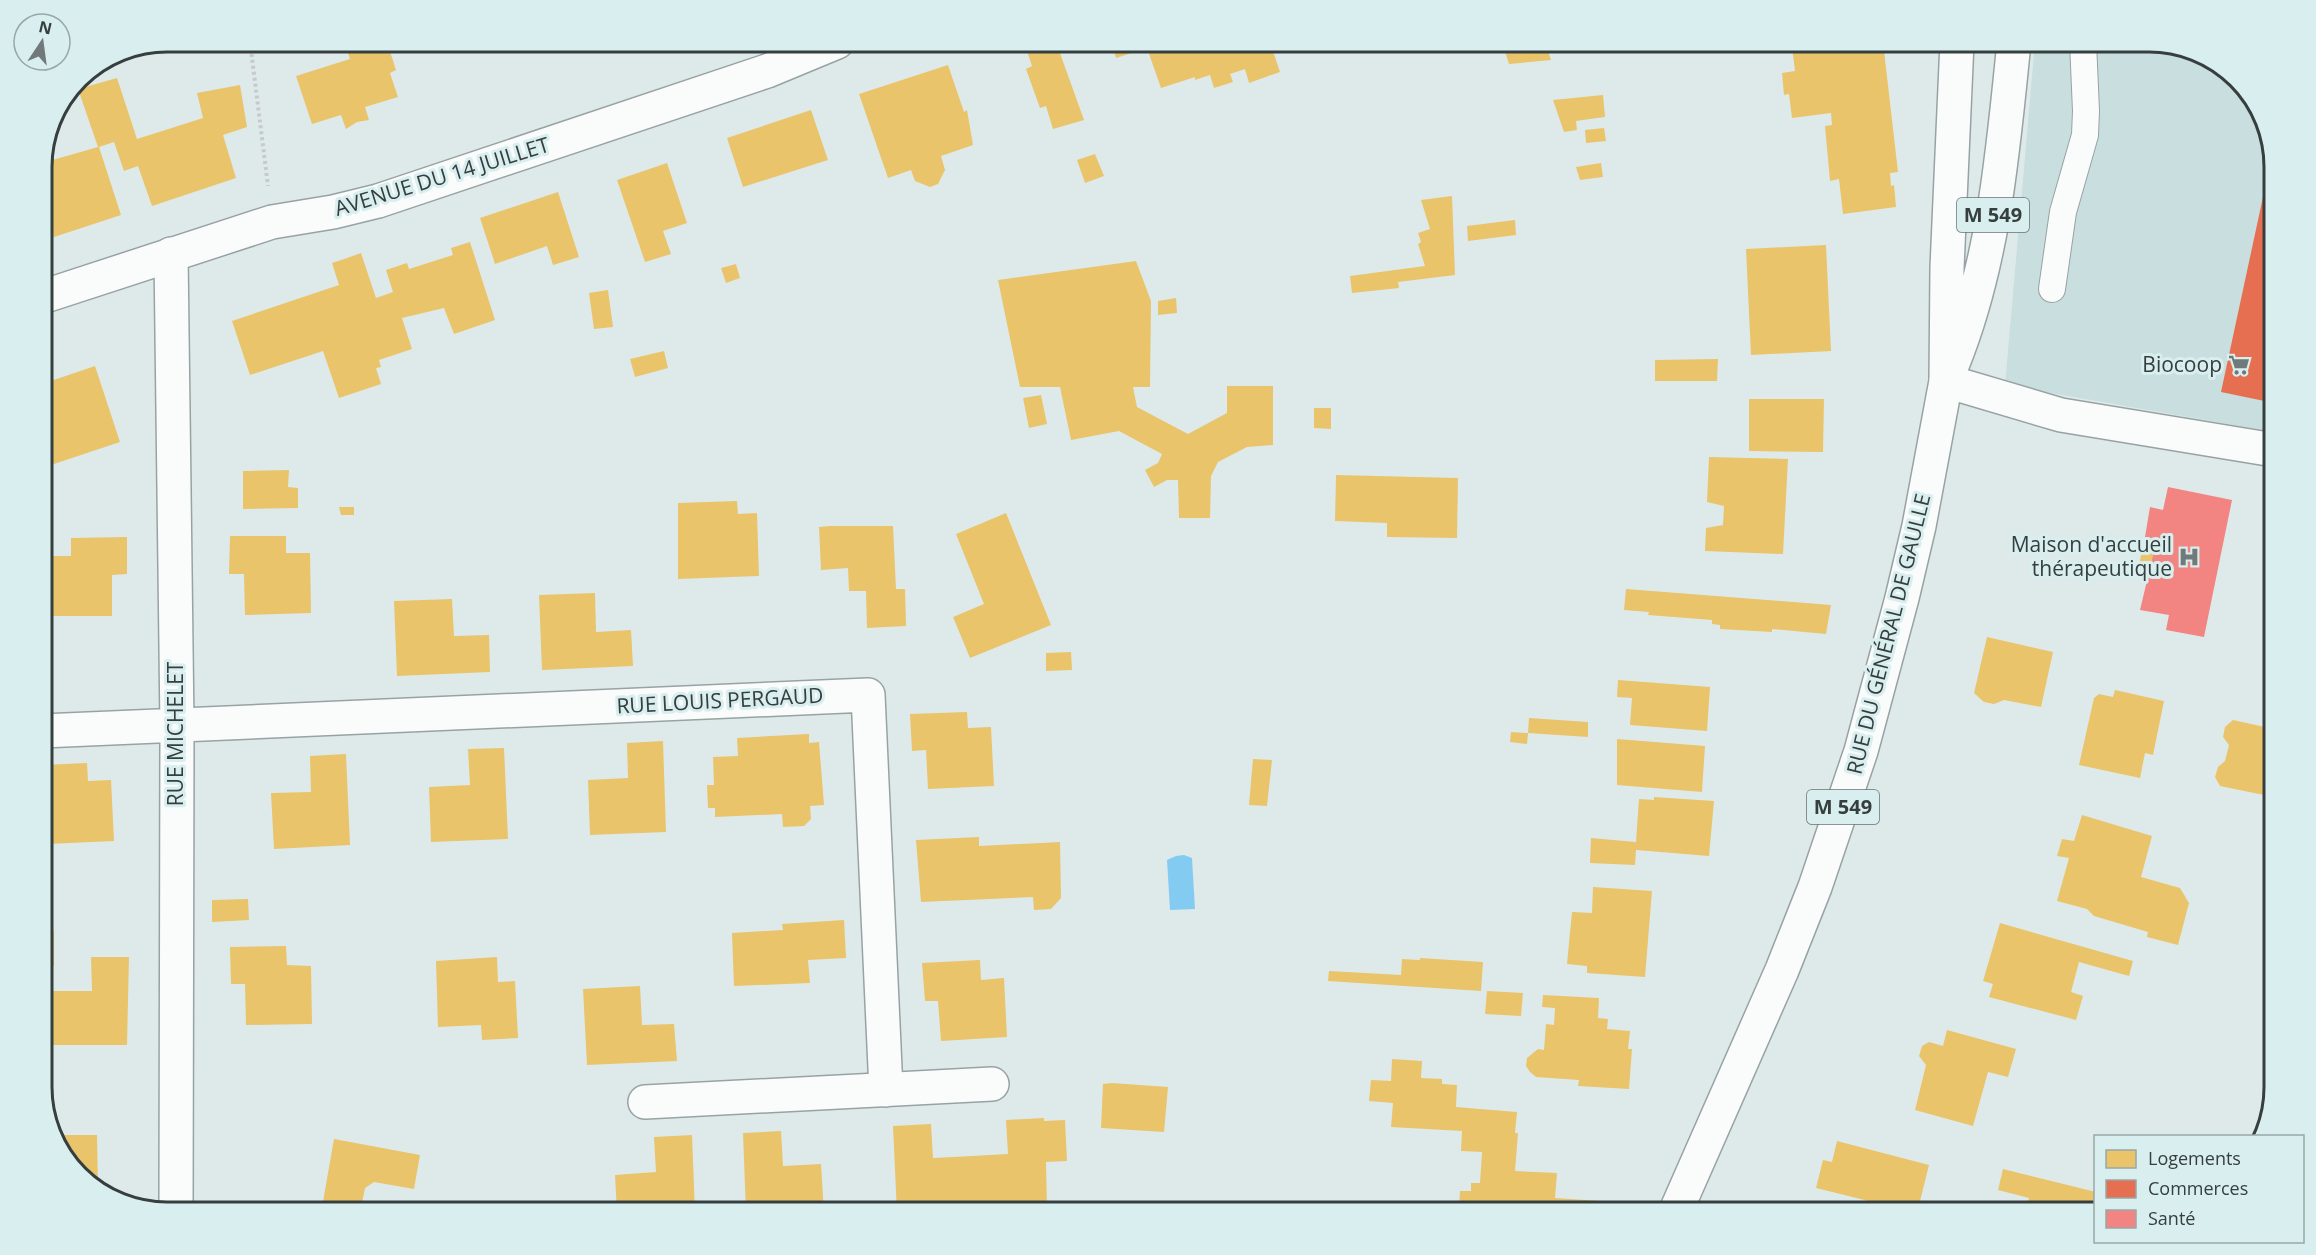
<svg xmlns="http://www.w3.org/2000/svg" width="2316" height="1255" font-family="'Open Sans',sans-serif">
<rect width="100%" height="100%" fill="#deeaea"/>
<path fill="#c9dedf" d="M2035 42H2148L2204 55 2253 98 2274 160V432L2005 385Z"/>
<path fill="#84cbf1" d="M1184 855 1192 858 1195 909 1170 910 1167 860 1176 856Z"/>
<path fill="#e9c46a" d="M344 42H387L396 70 390 73 398 97 365 107 369 120 357 122 346 129 341 115 312 124 296 76 350 59Z
M1024 42H1056L1084 120 1053 129 1046 106 1040 108 1026 69 1032 66Z
M1111 42H1270L1280 72 1249 83 1245 69 1230 74 1233 82 1214 88 1210 75 1195 80V77L1161 88 1147 48 1116 58Z
M1502 42H1545L1551 60 1509 64Z
M1770 42H1883L1898 172 1890 173 1891 186 1894 185 1896 207 1843 214 1839 179 1830 181 1825 126 1832 125 1831 113 1792 118 1789 94 1784 95 1782 73 1795 71 1792 47 1771 49Z
M948 65 964 112 967 110 973 145 941 156 945 170 938 184 930 187 915 181 911 170 888 178 859 94Z
M117 78 137 139 203 118 197 93 240 85 247 127 223 135 236 178 152 206 138 166 124 171 114 142 99 147 121 215 48 239 42 222V163L98 147 78 89Z
M1603 95 1605 117 1576 121 1577 130 1564 132 1553 100Z
M811 110 828 160 743 187 727 138Z
M1604 128 1606 141 1586 143 1585 130Z
M1095 154 1104 176 1085 183 1077 160Z
M667 163 687 223 663 231 671 254 645 262 617 180Z
M1601 163 1603 177 1580 180 1576 167Z
M558 192 579 257 553 265 547 246 495 264 480 218Z
M1452 196 1455 275 1398 282 1399 288 1352 293 1350 276 1425 266 1418 244 1421 242 1418 233 1430 229 1421 200Z
M1515 220 1516 235 1468 241 1467 226Z
M470 242 495 320 454 334 444 308 402 318 412 349 379 360 381 367 376 368 381 384 339 398 323 351 250 375 232 321 339 285 332 263 347 258 361 253 376 298 393 292 386 270 407 263 409 269 453 255 451 248Z
M1826 245 1831 351 1751 355 1746 249Z
M1136 261 1151 301 1150 387H1133L1137 407 1188 434 1227 413V386H1273V445L1247 447 1218 462 1211 476 1210 518H1179L1178 480H1167L1154 487 1145 470 1158 463 1162 454 1119 431 1071 440 1060 387H1020L998 280Z
M736 264 740 278 726 283 721 268Z
M608 290 613 327 594 329 589 293Z
M1176 298 1177 313 1158 315V301Z
M664 351 668 368 635 377 630 359Z
M1718 359 1717 381H1655V360Z
M95 366 120 442 42 468V384Z
M1041 395 1047 424 1029 428 1023 398Z
M1749 399H1824L1823 452 1749 451Z
M1314 408H1331V429L1314 428Z
M1709 457 1788 459 1783 554 1705 551 1706 528 1723 525 1724 506 1707 502Z
M289 470 288 487 298 488V508L243 509V471Z
M1336 475 1458 478 1457 538 1387 537V523L1335 521Z
M737 501 738 514 757 513 759 576 678 579V503Z
M339 507H354V515H341Z
M1006 513 1051 625 970 658 953 617 984 604 956 534Z
M830 526H893L896 589H905L906 626 867 628 866 591H849L848 568 821 570 819 527Z
M230 536H286V553H310L311 613 245 615 244 574H229Z
M127 537V574L112 575V616H46L45 556H71V538Z
M2145 537 2157 539 2150 572 2138 570Z
M1626 589 1831 605 1826 634 1772 629V632L1720 629V625L1712 624V620L1648 615 1649 612 1624 610Z
M595 593 596 632 631 630 633 666 542 670 539 595Z
M452 599 454 636 489 635 490 672 397 676 394 601Z
M1987 637 2053 652 2041 707 2004 700 1994 704 1984 702 1974 693Z
M1071 652 1072 670 1046 671V653Z
M1618 680 1710 687 1707 731 1630 725 1632 698 1617 697Z
M2115 690 2164 701 2153 755 2145 753 2140 778 2079 765 2094 698 2099 694 2113 697Z
M967 712 968 728 991 727 994 786 928 789 926 750 912 751 910 714Z
M1529 718 1588 722V737L1528 733Z
M2233 720 2274 729V797L2220 786 2215 777 2218 767 2225 761 2229 745 2223 737 2225 727Z
M1511 732 1528 733 1527 744 1510 742Z
M809 734V743L819 742 824 805 810 806 811 819 804 826 783 827 782 814 715 817V808H708L707 785H714L713 757 738 756 737 738Z
M1617 739 1705 746 1702 792 1617 785Z
M663 741 666 832 590 835 588 780 628 778 627 743Z
M504 748 508 839 431 842 429 787 470 785 468 749Z
M346 754 350 845 274 849 271 793 311 792 310 756Z
M1253 759 1272 760 1267 806 1249 805Z
M87 763 88 781 111 780 114 841 48 844 46 802H42V765Z
M1654 797 1714 801 1709 856 1636 850 1635 865 1590 863 1591 838 1636 842 1639 799 1654 800Z
M2082 815 2152 836 2141 877 2180 888 2189 903 2178 945 2147 937 2148 932 2094 916 2087 909 2057 901 2069 858 2057 856 2062 839 2074 841Z
M979 837V846L1060 842 1061 898 1051 909 1034 910 1033 897 921 902 916 840Z
M1593 887 1652 891 1645 977 1587 973V966L1567 964 1572 912 1592 913Z
M248 899 249 920 212 922V900Z
M844 920 846 958 808 960 810 983 734 986 732 933 783 930 782 924Z
M2000 923 2133 961 2129 976 2079 962 2071 992 2083 996 2076 1020 1989 997 1993 984 1983 981Z
M42 931H54V966H42Z
M286 946 287 965 311 966 312 1024 246 1025 245 984H231L230 947Z
M91 957H129L127 1045H52V991H92Z
M497 957 498 982 515 981 518 1038 482 1040 481 1025 438 1027 436 961Z
M1420 958 1483 962 1481 991 1328 981 1329 971 1401 975 1402 959 1420 960Z
M980 960 981 980 1004 978 1007 1037 941 1041 938 1001H925L922 963Z
M640 986 642 1025 674 1024 677 1061 587 1065 583 989Z
M1487 991 1523 993 1521 1016 1485 1014Z
M1543 995 1599 998 1598 1018 1608 1019 1607 1029 1630 1031 1628 1049H1632L1629 1089 1578 1086 1579 1080 1536 1077 1530 1072 1526 1066 1527 1058 1538 1049 1544 1050 1546 1024 1554 1025 1555 1008 1542 1007Z
M1947 1030 2016 1049 2008 1077 1988 1072 1973 1126 1915 1110 1926 1065 1919 1056 1922 1046 1929 1042 1943 1046Z
M1392 1059 1422 1061 1421 1078 1442 1079V1084L1457 1085 1456 1107 1517 1112 1515 1133H1518L1515 1171 1557 1173 1555 1198 1600 1201 1594 1213H1504L1487 1209 1459 1208 1460 1191H1471V1183H1480L1482 1152 1461 1151 1462 1131 1391 1127 1393 1103 1369 1101 1371 1080 1391 1081Z
M1112 1083 1168 1087 1164 1132 1101 1128 1103 1084Z
M1044 1118V1121L1065 1120 1067 1161 1046 1162 1047 1208 943 1213H897L893 1126 931 1124 933 1158 972 1156 1008 1154 1006 1120Z
M781 1131 783 1166 821 1164 824 1213H746L743 1133Z
M56 1135H97L98 1188 63 1158Z
M692 1135 695 1213H617L615 1175 656 1172 654 1137Z
M334 1139 420 1155 414 1189 374 1182 365 1188 360 1213H321Z
M1837 1141 1929 1165 1917 1213 1816 1188 1823 1160 1832 1162Z
M2003 1169 2096 1192V1213H2025L2029 1198 1998 1190Z"/>
<path fill="#e76f51" d="M2272 155 2274 160V403L2221 392Z"/>
<path fill="#f28482" d="M2168 487 2232 500 2204 637 2166 630 2169 615 2140 610 2157 539 2145 537 2150 507 2163 510Z"/>
<g fill="none" stroke-linecap="round" stroke-linejoin="round">
<defs>
<path id="service" d="M2052 289 2063 212 2085 135 2086 111 2083 42"/>
<path id="minor" d="M171 254 177 726 176 1213
M1946 381 2061 415 2274 450
M42 731 868 695 886 1090
M645 1102 992 1084"/>
<path id="tertiary" d="M42 297 272 222 333 212 378 201 767 71 837 42"/>
<path id="primary" d="M1953 363C1994 261 2003 151 2014 42
M1675 1213 1782 970 1815 887 1861 751 1902 598 1919 526 1946 381 1947 268 1957 42"/>
</defs>
<use href="#service" stroke="#99a2a2" stroke-width="28"/>
<use href="#minor" stroke="#99a2a2" stroke-width="36"/>
<use href="#tertiary" stroke="#99a2a2" stroke-width="36"/>
<use href="#primary" stroke="#99a2a2" stroke-width="36"/>
<path stroke="#c6caca" stroke-width="4" stroke-dasharray="3 3" stroke-linecap="butt" d="M250 42 268 186"/>
<use href="#service" stroke="#fafcfc" stroke-width="26"/>
<use href="#minor" stroke="#fafcfc" stroke-width="33"/>
<use href="#tertiary" stroke="#fafcfc" stroke-width="33"/>
<use href="#primary" stroke="#fafcfc" stroke-width="33"/>
</g>
<defs>
<symbol id="supermarket-bare" viewBox="-9 -9 18 18"><path d="M-6-5.5h2.5l.6 2H6L4.5 2H-2.5L-4.4-4H-6ZM-1.5 3.2a1.3 1.3 0 1 0 .1 0ZM3 3.2a1.3 1.3 0 1 0 .1 0Z" fill="#717a7a" stroke="#d9eeef" stroke-width="2.5" paint-order="stroke"/></symbol>
<symbol id="hospital-bare" viewBox="-9 -9 18 18"><path d="M-5-5h3v3.5h4V-5h3V5h-3V1.5h-4V5h-3Z" fill="#717a7a" stroke="#d9eeef" stroke-width="2.5" paint-order="stroke"/></symbol>
</defs>
<g fill-rule="evenodd">
<use href="#supermarket-bare" x="2224" y="350" width="30" height="30"/>
<use href="#hospital-bare" x="2174" y="542" width="30" height="30"/>
</g>
<g text-anchor="middle" stroke-width="6" stroke-linejoin="round" paint-order="stroke">
<g fill="#d9eeef" stroke="#677373" stroke-width="1.5">
<rect x="1957" y="198" width="72" height="34" rx="4.5"/>
<rect x="1807" y="790" width="72" height="34" rx="4.5"/>
</g>
<g font-size="20" font-weight="bold" fill="#363e3e">
<text x="1993" y="222">M 549</text>
<text x="1843" y="814">M 549</text>
</g>
<g font-size="21" fill="#363e3e" stroke="#d9eeef">
<text transform="translate(442 177) rotate(-17)" y="7">AVENUE DU 14 JUILLET</text>
<text transform="translate(1889 634) rotate(-76)" y="7">RUE DU GÉNÉRAL DE GAULLE</text>
<text transform="translate(720 701) rotate(-3)" y="7">RUE LOUIS PERGAUD</text>
<text transform="translate(176 734) rotate(-90)" y="7">RUE MICHELET</text>
</g>
<g font-size="21" fill="#363e3e" stroke="#d9eeef" text-anchor="end">
<text x="2222" y="372">Biocoop</text>
<text x="2172" y="552">Maison d'accueil<tspan x="2172" dy="24">thérapeutique</tspan></text>
</g>
</g>
<path d="M0 0H2316V1255H0ZM167 52H2149A115 115 0 0 1 2264 167V1087A115 115 0 0 1 2149 1202H167A115 115 0 0 1 52 1087V167A115 115 0 0 1 167 52Z" fill="#d9eeef" fill-rule="evenodd"/>
<path fill="none" stroke="#363e3e" stroke-width="3" d="M167 52H2149A115 115 0 0 1 2264 167V1087A115 115 0 0 1 2149 1202H167A115 115 0 0 1 52 1087V167A115 115 0 0 1 167 52Z"/>
<rect x="2094" y="1135" width="210" height="108" fill="#d9eeef" stroke="#98a8a8" stroke-width="1.5"/>
<rect x="2106" y="1150" width="30" height="18" fill="#e9c46a" stroke="#98a8a8" stroke-width="1.5"/>
<text x="2148" y="1165" font-size="18" fill="#363e3e">Logements</text>
<rect x="2106" y="1180" width="30" height="18" fill="#e76f51" stroke="#98a8a8" stroke-width="1.5"/>
<text x="2148" y="1195" font-size="18" fill="#363e3e">Commerces</text>
<rect x="2106" y="1210" width="30" height="18" fill="#f28482" stroke="#98a8a8" stroke-width="1.5"/>
<text x="2148" y="1225" font-size="18" fill="#363e3e">Santé</text>
<g transform="translate(42 42) rotate(13)"><circle r="28" fill="#d9eeef" stroke="#98a8a8" stroke-width="1.5"/>
<path d="M0-4.5L10 22L0 15L-10 22Z" fill="#717a7a"/>
<text y="-9" font-size="16" font-weight="bold" text-anchor="middle" fill="#363e3e">N</text>
</g>
</svg>
